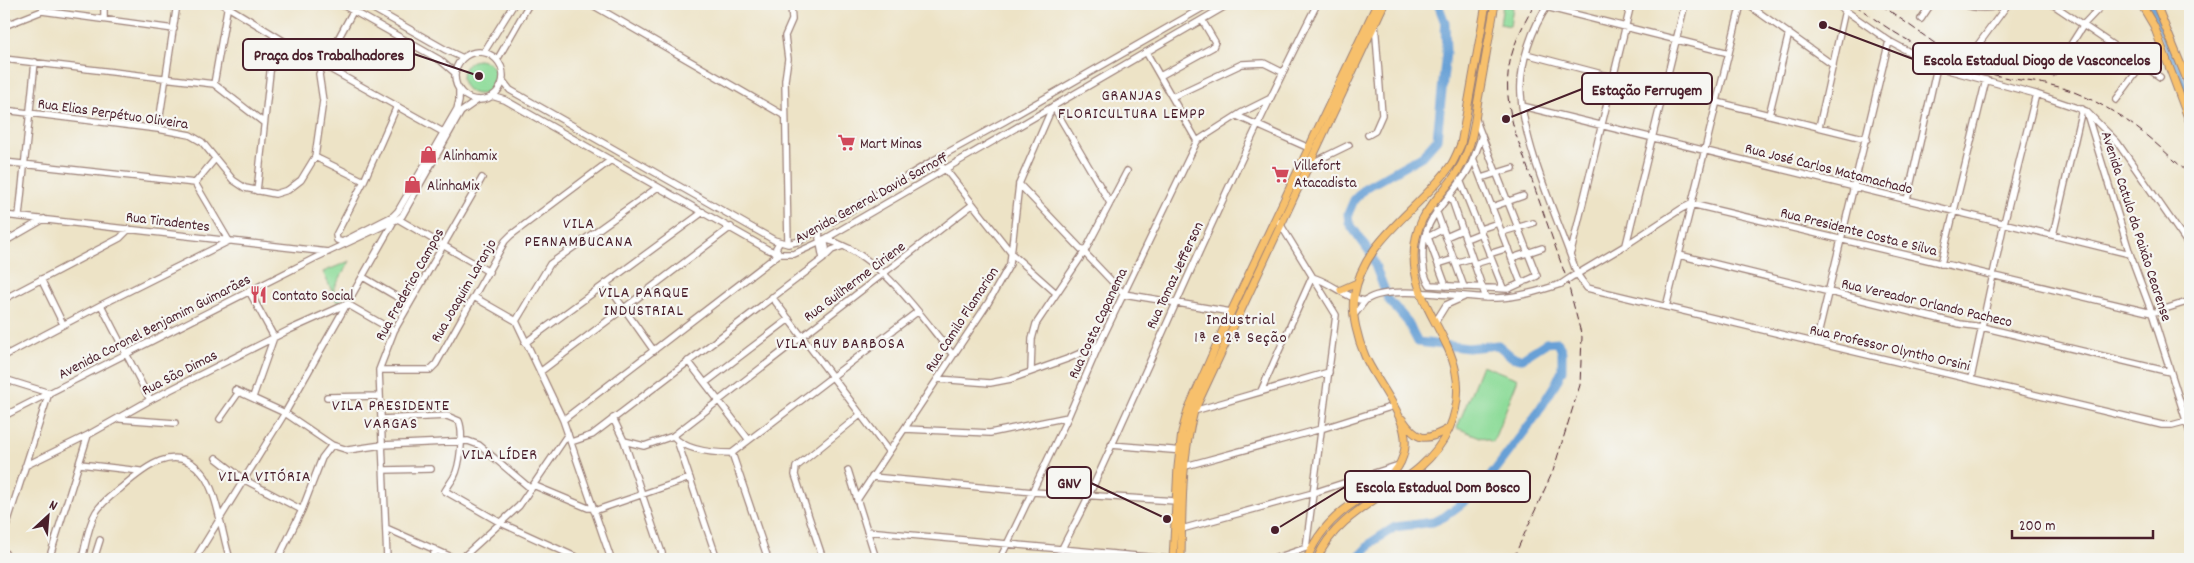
<svg xmlns="http://www.w3.org/2000/svg" width="2194" height="563" font-family="Dekko,sans-serif">
<rect width="100%" height="100%" fill="#f6f6f2"/>
<filter id="ink" filterUnits="userSpaceOnUse"><feTurbulence type="fractalNoise" baseFrequency=".02" numOctaves="2"/><feDisplacementMap in="SourceGraphic" scale="10" xChannelSelector="R" yChannelSelector="G"/><feConvolveMatrix kernelMatrix="1 2 1 2 8 2 1 2 1" color-interpolation-filters="sRGB"/></filter>
<filter id="wash" filterUnits="userSpaceOnUse"><feTurbulence type="fractalNoise" baseFrequency=".0096" numOctaves="4" result="noise"/><feDisplacementMap in="SourceGraphic" scale="20" xChannelSelector="R" yChannelSelector="G"/><feGaussianBlur stdDeviation="1.12" result="paint"/><feColorMatrix in="noise" values="0 0 0 0 0 0 0 0 0 0 0 0 0 0 0 0 0 1.4 0 .05"/><feComposite in="paint" operator="in"/></filter>
<g filter="url(#wash)">
<rect width="100%" height="100%" fill="#ede3c6"/>
<path fill="#8edc9a" stroke="#6c7e62" d="M1503 5 1513 7 1510 26 1500 24Z
M462 77a17 17 0 1 1 34 0a17 17 0 1 1-34 0Z
M350 261 333 290 346 297 337 302 323 272Z
M1482 365 1518 379 1493 442 1457 428Z"/>
<g fill="none" stroke-linecap="round" stroke-linejoin="round">
<path stroke="#67a0d6" stroke-width="9" d="M2150 4 2159 22 2190 106
M1357 559 1372 542 1395 527 1433 522 1444 517 1481 489 1533 420 1556 383 1562 370V352L1558 342 1546 343 1521 359 1512 357 1498 345 1468 348 1418 342 1407 321 1388 299 1370 252 1349 223 1348 214 1354 200 1365 188 1422 156 1437 139 1446 52 1445 23 1438 4"/>
</g>
</g>
<g filter="url(#ink)">
<g fill="none" stroke-linecap="round" stroke-linejoin="round">
<defs>
<path id="minor" d="M104 4V18
M223 4 323 65 443 132
M341 4 440 60 455 73
M365 4 446 50 463 58
M591 4 785 116
M1549 4C1532 27 1519 65 1521 94 1524 150 1559 220 1577 274L1587 288C1779 335 1971 378 2162 425H2172L2187 421 2190 414
M1747 4 1833 65
M1836 4 1889 41 1937 67 2036 94 2086 111 2117 142 2190 247
M1963 4C1979 10 1991 8 2008 4
M2052 4 2160 77
M1546 7 1729 53
M42 11 47 4
M1921 19 1931 4
M4 26 42 11 174 29
M484 52 514 4
M1146 52 1197 141
M455 76a24 24 0 1 1 48 0a24 24 0 1 1-48 0Z
M1972 53 2008 4
M1526 54 1613 77
M4 59 214 84 263 122
M497 60 529 4
M2053 73 2084 24 2103 4
M1160 76 1213 47 1215 42 1202 20
M503 81 510 90 774 240 788 244 800 241 934 160 1005 121 1209 4
M214 84 228 4
M492 96 505 100 767 249 779 254H794L818 243 1229 4
M1172 97 1242 64 1264 63 1282 72
M2116 100 2142 65
M1717 102 1867 139
M1053 106 1110 203
M1522 106 2130 254
M4 110 158 129 190 135 202 142 233 180 245 188 275 194 288 190 301 180 315 157 323 101 319 74 357 4
M2087 114 2130 254 2152 313 2190 433
M1769 115 1789 33
M1237 116 1309 148
M1476 119 1478 126 1537 276 1508 289 1430 285C1424 277 1424 270 1423 260 1420 216 1449 203 1468 170 1474 159 1478 147 1482 135
M1819 127 1845 10
M158 129 177 4
M1368 135 1375 131 1382 115 1375 23
M315 157 364 181
M1473 158 1521 283
M934 160 946 170 1012 254 1056 293
M4 162 195 183
M1308 165 1349 145
M1481 178 1513 168
M1460 180 1503 288
M195 183 215 159
M1019 184 1124 294 1231 312
M257 191 274 36
M1450 194 1486 298
M1907 200 1937 67
M1492 207 1523 196
M1436 210 1464 287
M4 215 328 252
M19 216 35 62
M398 219 489 272
M1279 222 1336 315 1306 548
M820 229 819 238 823 259
M1480 229 1498 223
M1426 232 1446 286
M1502 232 1533 223
M2053 235 2082 109
M1428 237 1443 229
M1446 237 1462 230
M824 239C879 252 919 314 953 355
M1466 239 1481 233
M344 241 393 216 398 211 457 109 459 101V89
M4 242 44 219
M342 242 337 240 336 235 364 181 397 106
M788 244 785 80 788 59 785 36 792 20 791 4
M1626 245 1685 4
M1571 252 1631 4
M1489 254 1508 248
M1679 255 1960 324 1982 327 2170 372
M826 256 832 250 843 246
M1512 258 1542 248
M1455 263 1472 258
M1438 264 1454 259
M1474 264 1491 259
M1941 264 1986 80
M1574 276 1626 245 1681 209 1691 204 2152 313
M363 277 409 304
M1312 277C1331 282 1345 298 1365 301
M41 279 63 324
M606 283 654 351
M249 291 274 337 253 397
M474 297 516 321 563 420 611 559
M772 297 889 452
M4 299 120 238 129 229
M101 305 150 400
M1666 307 1741 4
M2152 313 2190 301
M1354 315C1358 311 1362 304 1366 300 1389 283 1467 299 1497 298 1520 297 1539 291 1561 284
M516 321 550 264 658 187
M1436 321 1446 305 1464 297
M525 343 703 212
M1816 343 1889 41
M4 356 101 305 229 241 195 183
M688 361 749 440
M379 370H430L436 364 505 241 511 235 611 160
M1031 371 1032 339 1036 324 1085 251 1127 171
M540 372 731 227
M1971 378 2004 223 2036 94
M4 379 49 393 4 533
M938 379 990 383 1011 379 1067 359 1099 345
M705 383 789 319
M235 390 285 413 332 445 348 450 382 445 468 441 479 445 531 489
M1261 391 1312 277
M327 397 380 396
M1194 411 1329 372
M4 416 315 258 398 219 402 216 461 112 478 100
M613 418 624 441 664 559
M120 419 175 423
M220 419 239 392
M381 419 447 416 459 421C464 433 460 466 454 477 451 482 448 486 445 491L501 523 580 559
M563 420 779 254 776 248 779 243
M905 429 990 433 1068 417
M673 436C686 451 714 453 732 453L917 312
M624 441 644 446 673 436 972 205
M571 442 592 435 823 259 826 248 824 240
M678 443 717 559
M1111 445 1184 451
M732 453 768 559
M216 458 243 479 302 510
M80 464 140 471
M25 466 88 435 150 400 289 330 347 304 394 331
M1182 467 1321 429 1394 406
M384 470 431 469
M848 470 876 559
M872 477 1033 492 1176 501
M533 485 588 508H593
M857 500 988 303 1010 264 1019 184 1052 108
M594 511 690 478
M386 528 456 559
M1178 530 1313 493 1399 465
M867 531 1169 559
M4 551 8 559
M49 559 88 435
M82 559C86 544 88 525 96 512 102 502 112 495 121 488 144 468 176 441 202 473 217 489 222 536 230 559
M94 559 100 540
M195 559 285 413 394 221
M278 559 302 510 322 458 332 445
M387 559 379 370 394 331 482 178
M434 559V549
M461 559 519 506 568 434
M823 559 795 475 796 467 860 415
M1000 559 1068 417 1099 345 1197 141 1241 113 1269 99
M1057 559C1067 537 1079 517 1089 495 1165 331 1235 165 1317 4
M1273 559 1309 547"/>
<path id="major" d="M2141 4 2154 26 2190 123
M2156 4 2190 87
M1341 290 1357 283
M1402 419C1417 441 1425 442 1448 429
M1173 559 1178 467 1182 432 1188 410 1231 312 1377 4
M1181 559C1182 510 1181 459 1194 411L1384 4
M1307 559C1316 535 1334 516 1355 502 1373 489 1396 479 1403 456 1415 422 1377 385 1365 356 1358 340 1351 314 1354 297 1363 239 1420 210 1451 165 1455 159 1458 151 1461 144L1486 4
M1317 559C1342 499 1422 490 1449 429 1481 354 1414 320 1414 257 1414 204 1452 195 1467 152 1474 136 1475 118 1478 100 1484 68 1489 36 1495 4"/>
</defs>
<use href="#minor" stroke="#9c8178" stroke-width="8"/>
<use href="#major" stroke="#9c8178" stroke-width="9"/>
<use href="#minor" stroke="#fff" stroke-width="5.5"/>
<use href="#major" stroke="#f7c06c" stroke-width="7"/>
<path stroke="#4a1f2b" stroke-width="1" stroke-dasharray="8 4" stroke-linecap="butt" d="M1854 4C1903 41 1940 61 1999 76 2024 82 2050 82 2074 92 2123 112 2152 139 2190 175
M1880 4 1940 47 1975 62
M1513 559 1553 471 1580 385 1582 337 1567 280 1515 132C1500 79 1508 50 1535 4"/>
<defs>
<path id="minor-bridge" d="M1561 284 1573 276"/>
</defs>
<use href="#minor-bridge" stroke="#9c8178" stroke-width="8" stroke-linecap="butt"/>
<use href="#minor-bridge" stroke="#fff" stroke-width="5.5"/>
</g>
</g>
<defs>
<symbol id="supermarket-bare" viewBox="-9 -9 18 18"><path d="M-6-5.5h2.5l.6 2H6L4.5 2H-2.5L-4.4-4H-6ZM-1.5 3.2a1.3 1.3 0 1 0 .1 0ZM3 3.2a1.3 1.3 0 1 0 .1 0Z" fill="#d1495b" stroke="#f6f6f2" stroke-width="2.5" paint-order="stroke"/></symbol>
<symbol id="shop-bare" viewBox="-9 -9 18 18"><path d="M-5-2.5h2.3a2.7 3.5 0 0 1 5.4 0H5L5.5 6h-11ZM-1.5-2.5h3a1.5 2.3 0 0 0-3 0Z" fill="#d1495b" stroke="#f6f6f2" stroke-width="2.5" paint-order="stroke"/></symbol>
<symbol id="restaurant-bare" viewBox="-9 -9 18 18"><path d="M-5-6h1v4h1v-4h1v4h1v-4h1v5L-1.5 .5V6h-2V.5L-5-1ZM5-6V6H3V1.5H1.5Q1.5-4 5-6Z" fill="#d1495b" stroke="#f6f6f2" stroke-width="2.5" paint-order="stroke"/></symbol>
</defs>
<g fill-rule="evenodd">
<use href="#supermarket-bare" x="834" y="130" width="25" height="25"/>
<use href="#shop-bare" x="416" y="142" width="25" height="25"/>
<use href="#supermarket-bare" x="1268" y="162" width="25" height="25"/>
<use href="#shop-bare" x="400" y="172" width="25" height="25"/>
<use href="#restaurant-bare" x="246" y="282" width="25" height="25"/>
</g>
<g text-anchor="middle" stroke-width="4.5" stroke-linejoin="round" paint-order="stroke">
<g font-size="15" fill="#4a1f2b" stroke="#f6f6f2">
<text transform="translate(113 113) rotate(8)" y="5">Rua Elias Perpétuo Oliveira</text>
<text transform="translate(1829 168) rotate(14)" y="5">Rua José Carlos Matamachado</text>
<text transform="translate(871 197) rotate(-29)" y="5">Avenida General David Sarnoff</text>
<text transform="translate(168 221) rotate(7)" y="5">Rua Tiradentes</text>
<text transform="translate(2137 226) rotate(72)" y="5">Avenida Catulo da Paixão Cearense</text>
<text transform="translate(1859 231) rotate(14)" y="5">Rua Presidente Costa e Silva</text>
<text transform="translate(1174 275) rotate(-65)" y="5">Rua Tomaz Jefferson</text>
<text transform="translate(854 281) rotate(-37)" y="5">Rua Guilherme Ciriene</text>
<text transform="translate(409 284) rotate(-61)" y="5">Rua Frederico Campos</text>
<text transform="translate(463 290) rotate(-60)" y="5">Rua Joaquim Laranjo</text>
<text transform="translate(1927 302) rotate(13)" y="5">Rua Vereador Orlando Pacheco</text>
<text transform="translate(961 319) rotate(-57)" y="5">Rua Camilo Flamarion</text>
<text transform="translate(1097 323) rotate(-65)" y="5">Rua Costa Capanema</text>
<text transform="translate(154 326) rotate(-27)" y="5">Avenida Coronel Benjamim Guimarães</text>
<text transform="translate(1890 347) rotate(13)" y="5">Rua Professor Olyntho Orsini</text>
<text transform="translate(179 372) rotate(-27)" y="5">Rua São Dimas</text>
</g>
<g font-size="15" fill="#4a1f2b" stroke="#f6f6f2" text-anchor="start">
<text x="860" y="148">Mart Minas</text>
<text x="443" y="160">Alinhamix</text>
<text x="1294" y="170">Villefort<tspan x="1294" dy="17">Atacadista</tspan></text>
<text x="427" y="190">AlinhaMix</text>
<text x="272" y="300">Contato Social</text>
</g>
<g font-size="16" letter-spacing="1" fill="#4a1f2b" stroke="#f6f6f2">
<text x="1132" y="100">GRANJAS<tspan x="1132" dy="18">FLORICULTURA LEMPP</tspan></text>
<text x="579" y="228">VILA<tspan x="579" dy="18">PERNAMBUCANA</tspan></text>
<text x="644" y="297">VILA PARQUE<tspan x="644" dy="18">INDUSTRIAL</tspan></text>
<text x="1241" y="324">Industrial<tspan x="1241" dy="18">1ª e 2ª Seção</tspan></text>
<text x="841" y="348">VILA RUY BARBOSA</text>
<text x="391" y="410">VILA PRESIDENTE<tspan x="391" dy="18">VARGAS</tspan></text>
<text x="500" y="459">VILA LÍDER</text>
<text x="265" y="481">VILA VITÓRIA</text>
</g>
</g>
<path fill="none" stroke="#4a1f2b" stroke-width="2" d="M479 76L414 54M1823 25L1913 59M1506 119L1582 89M1167 519L1091 483M1275 530L1345 487"/>
<g fill="#4a1f2b" stroke="#f6f6f2" stroke-width="2">
<circle cx="479" cy="76" r="5"/>
<circle cx="1823" cy="25" r="5"/>
<circle cx="1506" cy="119" r="5"/>
<circle cx="1167" cy="519" r="5"/>
<circle cx="1275" cy="530" r="5"/>
</g>
<g fill="#f6f6f2" stroke="#4a1f2b" stroke-width="2">
<rect x="243" y="39" width="171" height="31" rx="5"/>
<rect x="1913" y="43" width="248" height="31" rx="5"/>
<rect x="1582" y="73" width="130" height="31" rx="5"/>
<rect x="1047" y="467" width="44" height="31" rx="5"/>
<rect x="1345" y="471" width="185" height="31" rx="5"/>
</g>
<g font-size="16" text-anchor="middle" font-weight="bold" fill="#4a1f2b">
<text x="329" y="60">Praça dos Trabalhadores</text>
<text x="2037" y="65">Escola Estadual Diogo de Vasconcelos</text>
<text x="1647" y="95">Estação Ferrugem</text>
<text x="1069" y="488">GNV</text>
<text x="1438" y="492">Escola Estadual Dom Bosco</text>
</g>
<rect width="2194" height="563" fill="none" stroke="#f6f6f2" stroke-width="20"/>
<g transform="translate(48 516) rotate(26)" stroke="#f6f6f2" stroke-width="4" paint-order="stroke">
<path d="M0-4L9 19L0 12L-9 19Z" fill="#4a1f2b"/>
<text y="-8" font-size="14" font-weight="bold" text-anchor="middle" fill="#4a1f2b">N</text>
</g>
<path d="M2012 530v8h141v-8" fill="none" stroke="#4a1f2b" stroke-width="2.5"/>
<text x="2019" y="530" font-size="15" fill="#4a1f2b" stroke="#f6f6f2" stroke-width="4" paint-order="stroke">200 m</text>
</svg>
